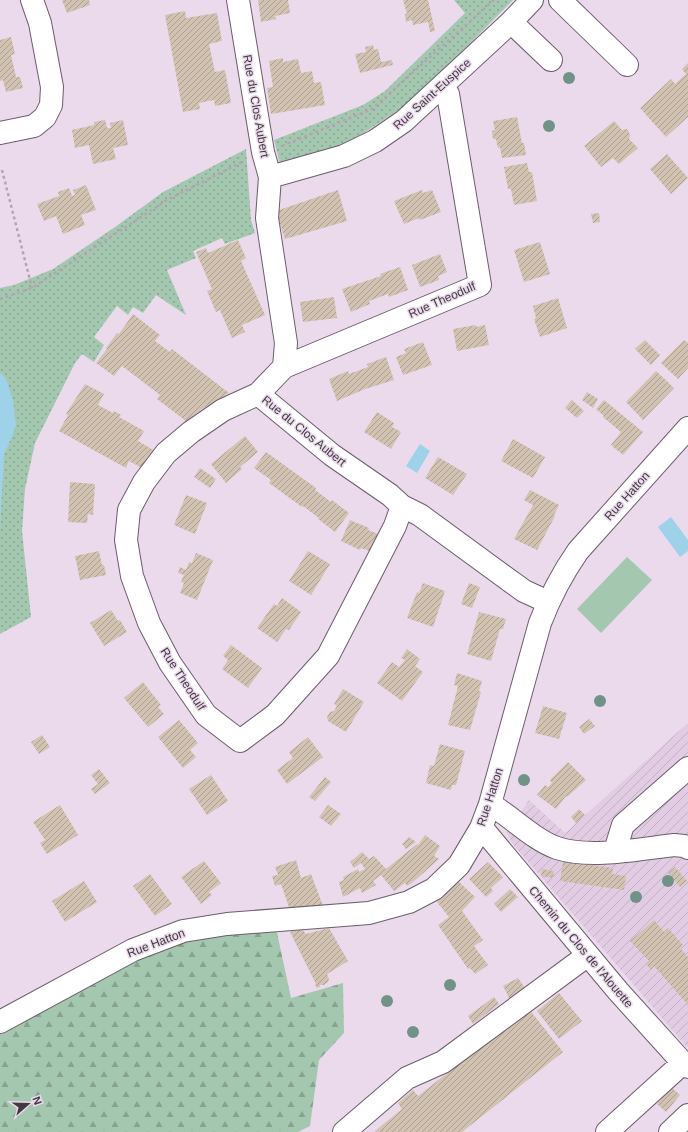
<svg xmlns="http://www.w3.org/2000/svg" width="688" height="1132" font-family="Helvetica,sans-serif">
<defs>
<pattern id="industrial-furrows" width="10" height="10" patternUnits="userSpaceOnUse"><rect width="10" height="10" fill="#e2cce3"/><path d="M-1 1l2-2M0 10L10 0M9 11l2-2" fill="none" stroke="#c3b0c4"/></pattern>
<pattern id="grass-dots" width="8" height="8" patternUnits="userSpaceOnUse"><rect width="8" height="8" fill="#a4c8af"/><path d="M2 2h.1M6 6h.1" fill="none" stroke="#87a390" stroke-width="1.8" stroke-linecap="round"/></pattern>
<pattern id="forest-firs" width="22" height="20" patternUnits="userSpaceOnUse"><rect width="22" height="20" fill="#a4c8af"/><path d="M5 1l3.5 6h-7zM16 11l3.5 6h-7z" fill="#87a390"/></pattern>
<pattern id="building-hatch" width="6" height="6" patternUnits="userSpaceOnUse"><rect width="6" height="6" fill="#d2c2b1"/><path d="M-1 1l2-2M0 6l6-6M5 7l2-2" fill="none" stroke="#ac9f92"/></pattern>
</defs>
<rect width="100%" height="100%" fill="#ebdaec"/>
<path fill="url(#industrial-furrows)" d="M688 723V1047L686 1046 512 843 507 833 529 800 565 833Z"/>
<path fill="url(#grass-dots)" d="M454 0H513L415 99 347 144 280 164 274 140 363 105 385 91 465 13Z
M246 149 251 220 255 233 225 244 222 238 193 251 196 258 167 270 186 315 156 295 143 313 133 307 128 315 117 306 94 337 104 345 94 362 82 354 75 363 35 443 25 489 22 531 31 617 0 634V288L14 285 53 269 115 227 163 192Z"/>
<path fill="url(#forest-firs)" d="M276 928 291 998 343 983 344 1033 319 1060 310 1126 298 1132H0V1030L155 940Z"/>
<path fill="#a4c8af" d="M627 557 652 580 601 633 577 609Z"/>
<path fill="#9ed2e9" d="M0 372 6 379 13 400 16 425 12 437 4 454 0 531Z
M420 444 430 451 417 473 406 466Z
M671 517 688 540V551L680 557 658 527Z"/>
<path fill="url(#building-hatch)" d="M62 0H89L90 5 67 13Z
M258 0H288L290 13 275 16 276 19 261 22Z
M403 0H428L435 31 430 32 428 22 413 25 412 20 406 22 405 14H407Z
M185 11 186 18 217 13 222 41 209 44 215 72 225 70 231 103 215 106 214 100 199 103 200 109 183 112 165 15Z
M11 37 15 54 11 55 16 77H20L23 88 6 92 3 80 0 81V40Z
M373 45 374 50 378 49 381 62 392 60 393 65 360 73 355 54 366 52 365 47Z
M283 58V62L298 59 301 73 312 71 314 83 321 82 325 105 271 114 267 88 273 87 269 61Z
M688 63V117L666 137 640 108 671 79 675 84 686 74 682 69Z
M517 117 522 143H524L526 155 502 158 500 147 498 148 496 139H493L492 131 495 130 493 121Z
M105 120 107 128H111L110 123 123 120 128 145 113 148 116 159 93 164 89 145 75 148 72 130 94 125V122Z
M614 121 622 130 626 129 628 130 630 135 629 139 638 148 619 164 613 158 601 167 584 146Z
M667 154 688 178 671 194 650 169Z
M527 163 529 172H532L537 201 514 205 511 189H508L504 167Z
M86 185 96 210 81 215 85 225 63 234 56 216 44 221 37 204 59 196 58 192 69 188 72 196 75 195 73 190Z
M338 190 347 221 285 239 276 211Z
M422 190 423 193 432 190 441 212 420 220 419 218 404 224 394 201Z
M599 213 600 222 593 223 591 214Z
M238 240 246 258 241 261 265 315 242 325 245 332 232 338 220 310 216 312 207 291 212 289 196 252 206 248 208 253Z
M540 242 550 274 524 282 514 250Z
M440 254 447 272 438 276 439 280 420 287 412 265Z
M400 267 408 290 389 297 388 294 369 301 370 304 351 312 342 289 381 276 380 274Z
M334 297 337 318 303 322 300 302Z
M558 298 567 328 540 337 534 319 536 318 533 306Z
M133 314 160 335 155 341 170 352 172 349 229 393 205 407 186 421 157 399 160 395 122 366 114 376 96 363 107 349 106 348 117 333 119 334Z
M476 325V327L485 325 489 345 457 351 453 329Z
M645 340 660 355 651 365 635 349Z
M684 340 688 343V368L678 379 661 363Z
M423 342 432 365 403 375 396 357 406 353 404 349Z
M386 357 394 380 365 389 337 401 329 379 348 371 349 374 368 367 367 364Z
M656 371 674 388 643 420 626 402Z
M85 384 104 394 98 405 113 413 114 411 121 415 119 417 144 431 138 441 155 451 142 468 129 461 126 468 59 431 68 415 66 414Z
M587 392 598 399 593 408 582 400Z
M572 400 584 411 577 418 565 408Z
M604 400 643 432 623 455 611 445 621 432 603 417 604 416 596 409Z
M377 412 394 423 392 427 401 432 391 449 364 432Z
M245 436 258 452 240 467 242 469 226 483 211 464Z
M513 439 545 457 533 478 501 461Z
M266 452 316 488 315 490 331 502 332 500 349 513 335 532 318 519 319 518 303 506 302 507 269 483 271 480 254 468Z
M438 457 467 474 453 495 425 478Z
M200 468 216 479 210 488 194 477Z
M70 482 95 484 93 515 88 514 87 523 68 522Z
M530 490 559 505 554 515 555 516 537 550 514 539 533 505 524 500Z
M186 495 207 503 195 534 174 525Z
M350 520 369 528 368 530 378 534 370 551 361 548 360 550 341 541Z
M99 551 102 565H104L106 575 80 580 75 556Z
M308 551 330 564 311 595 289 581Z
M196 553 213 560 197 600 180 593 184 583 181 582 184 575 178 573 180 567 186 570 189 562 192 563Z
M423 583 445 591 433 627 407 618 417 592 419 593Z
M469 583 480 587 472 608 461 604Z
M282 598 301 612 289 630 286 629 277 642 257 628 274 604 277 606Z
M111 610 118 621 120 620 127 632 104 646 90 623Z
M479 612 506 619 503 629H500L491 661 467 654Z
M231 645 262 668 248 688 222 669 228 660 223 656Z
M407 649 420 659 415 666 423 672 402 701 377 683 392 662 399 667 405 660 401 658Z
M457 673 482 681 479 691 481 692 470 730 448 725 458 686 454 685Z
M143 682 161 705 158 707 164 714 148 727 124 698Z
M343 689 364 702 346 732 328 721 327 717 330 712 334 711 337 706 334 704Z
M543 706 567 713 559 739 535 733Z
M589 719 595 726 584 734 579 727Z
M179 720 198 743 190 750 196 757 183 768 158 737Z
M42 735 50 747 39 754 31 742Z
M308 737 323 757 287 784 277 770 293 758 289 752Z
M440 744 465 751 456 785H452L451 790 426 783 430 765 434 766Z
M568 762 586 780 567 797 566 796 556 809 537 795 545 785 548 787 552 783 550 780Z
M99 769 110 783 95 794 91 789 98 784 91 775Z
M211 775 228 801 207 815 189 789Z
M325 777 331 782 315 801 309 797Z
M60 805 78 835 47 854 40 843 45 840 33 822Z
M328 805 341 814 331 826 319 817Z
M579 809 585 815 576 823 571 817Z
M425 835 440 846 434 856 439 859 413 882 407 886 405 883 394 891 381 875 373 881 376 885 362 893 360 888 343 897 339 882 344 880 343 877 358 869 359 872 365 869 361 863 354 868 350 862 362 852 369 859 374 856 386 869 417 844 418 845Z
M409 837 416 842 406 849 402 844Z
M296 860 301 878 311 874 323 906 290 910 281 884 275 886 272 876 278 875 275 867Z
M204 861 221 883 209 892 212 895 201 904 181 877Z
M563 861 613 868 612 874 626 876 624 890 560 881Z
M488 862 503 877 491 888 493 891 486 897 469 879Z
M675 867 687 881 680 887 668 873Z
M542 869 554 871 553 878 541 876Z
M150 874 172 904 155 916 133 886Z
M84 881 97 902 65 922 52 901Z
M458 881 475 897 462 911 483 940 474 946 488 965 475 974 470 968 468 969 438 925 449 917 437 902Z
M510 889 518 897 501 912 494 904Z
M654 920 664 932 668 928 683 945 680 948 688 957V1005L654 966 651 970 646 964 649 961 630 941Z
M329 928 348 961 327 974 329 979 328 982 324 985H320V987L317 988 315 985 316 984 290 932 302 929 306 934Z
M518 978 528 992 512 1004 503 986Z
M559 993 582 1021 559 1039 537 1011Z
M494 997 499 1004 473 1024 468 1016Z
M529 1009 563 1052 462 1132H376L375 1131 402 1109 398 1103 413 1090 418 1096Z
M671 1087 680 1095 666 1112 657 1104Z"/>
<g fill="none" stroke-linecap="round" stroke-linejoin="round">
<defs>
<path id="minor" d="M238 0 263 152 270 177 267 218 286 343 284 367 258 394 332 455 390 495 402 506 420 515 524 591 548 602
M560 0 627 65
M511 22 551 60
M0 133 34 126 45 117 51 105 52 87 40 23 32 0
M270 177 344 156 375 141 404 121 511 22 532 0
M284 367 480 285 448 94 442 86
M258 394 223 410 191 432 166 453 144 482 129 510 126 540 132 576 149 623 170 663 206 715 240 741 275 715 328 656 395 526 402 506
M490 804C512 817 534 840 557 848 591 859 639 849 674 845L684 846 688 848
M481 828 487 834 618 991 683 1063 688 1067
M615 851 623 825 688 768
M0 1022 133 950 183 931 227 924 369 913 409 902 434 889 459 865 481 828 490 804 540 623C550 597 562 574 578 551L688 428
M344 1132 407 1078 443 1062 588 955
M607 1132 683 1063
M670 1132 688 1115"/>
</defs>
<use href="#minor" stroke="#6c5d6c" stroke-width="24"/>
<path stroke="#b2a5b3" stroke-width="2.5" stroke-dasharray="3 3" stroke-linecap="butt" d="M282 146 372 109 494 0
M2 170 32 288
M0 299 32 288 167 200 244 161"/>
<use href="#minor" stroke="#fff" stroke-width="22"/>
</g>
<g fill="#719286">
<circle cx="569" cy="78" r="6"/>
<circle cx="549" cy="126" r="6"/>
<circle cx="600" cy="701" r="6"/>
<circle cx="524" cy="780" r="6"/>
<circle cx="668" cy="881" r="6"/>
<circle cx="636" cy="897" r="6"/>
<circle cx="450" cy="985" r="6"/>
<circle cx="387" cy="1001" r="6"/>
<circle cx="413" cy="1032" r="6"/>
</g>
<g text-anchor="middle" stroke-width="3" stroke-linejoin="round" paint-order="stroke">
<g font-size="12" fill="#413a41" stroke="#ebdaec">
<text transform="translate(432 94) rotate(-42)" y="4">Rue Saint-Euspice</text>
<text transform="translate(256 106) rotate(80)" y="4">Rue du Clos Aubert</text>
<text transform="translate(442 300) rotate(-24)" y="4">Rue Theodulf</text>
<text transform="translate(304 431) rotate(39)" y="4">Rue du Clos Aubert</text>
<text transform="translate(627 496) rotate(-48)" y="4">Rue Hatton</text>
<text transform="translate(183 679) rotate(57)" y="4">Rue Theodulf</text>
<text transform="translate(490 797) rotate(-72)" y="4">Rue Hatton</text>
<text transform="translate(156 943) rotate(-21)" y="4">Rue Hatton</text>
<text transform="translate(581 947) rotate(50)" y="4">Chemin du Clos de l'Alouette</text>
</g>
</g>
<g transform="translate(28 1104) rotate(70)" stroke="#ebdaec" stroke-width="3" paint-order="stroke">
<path d="M0-3L7 15L0 10L-7 15Z" fill="#413a41"/>
<text y="-6" font-size="11" font-weight="bold" text-anchor="middle" fill="#413a41">N</text>
</g>
</svg>
